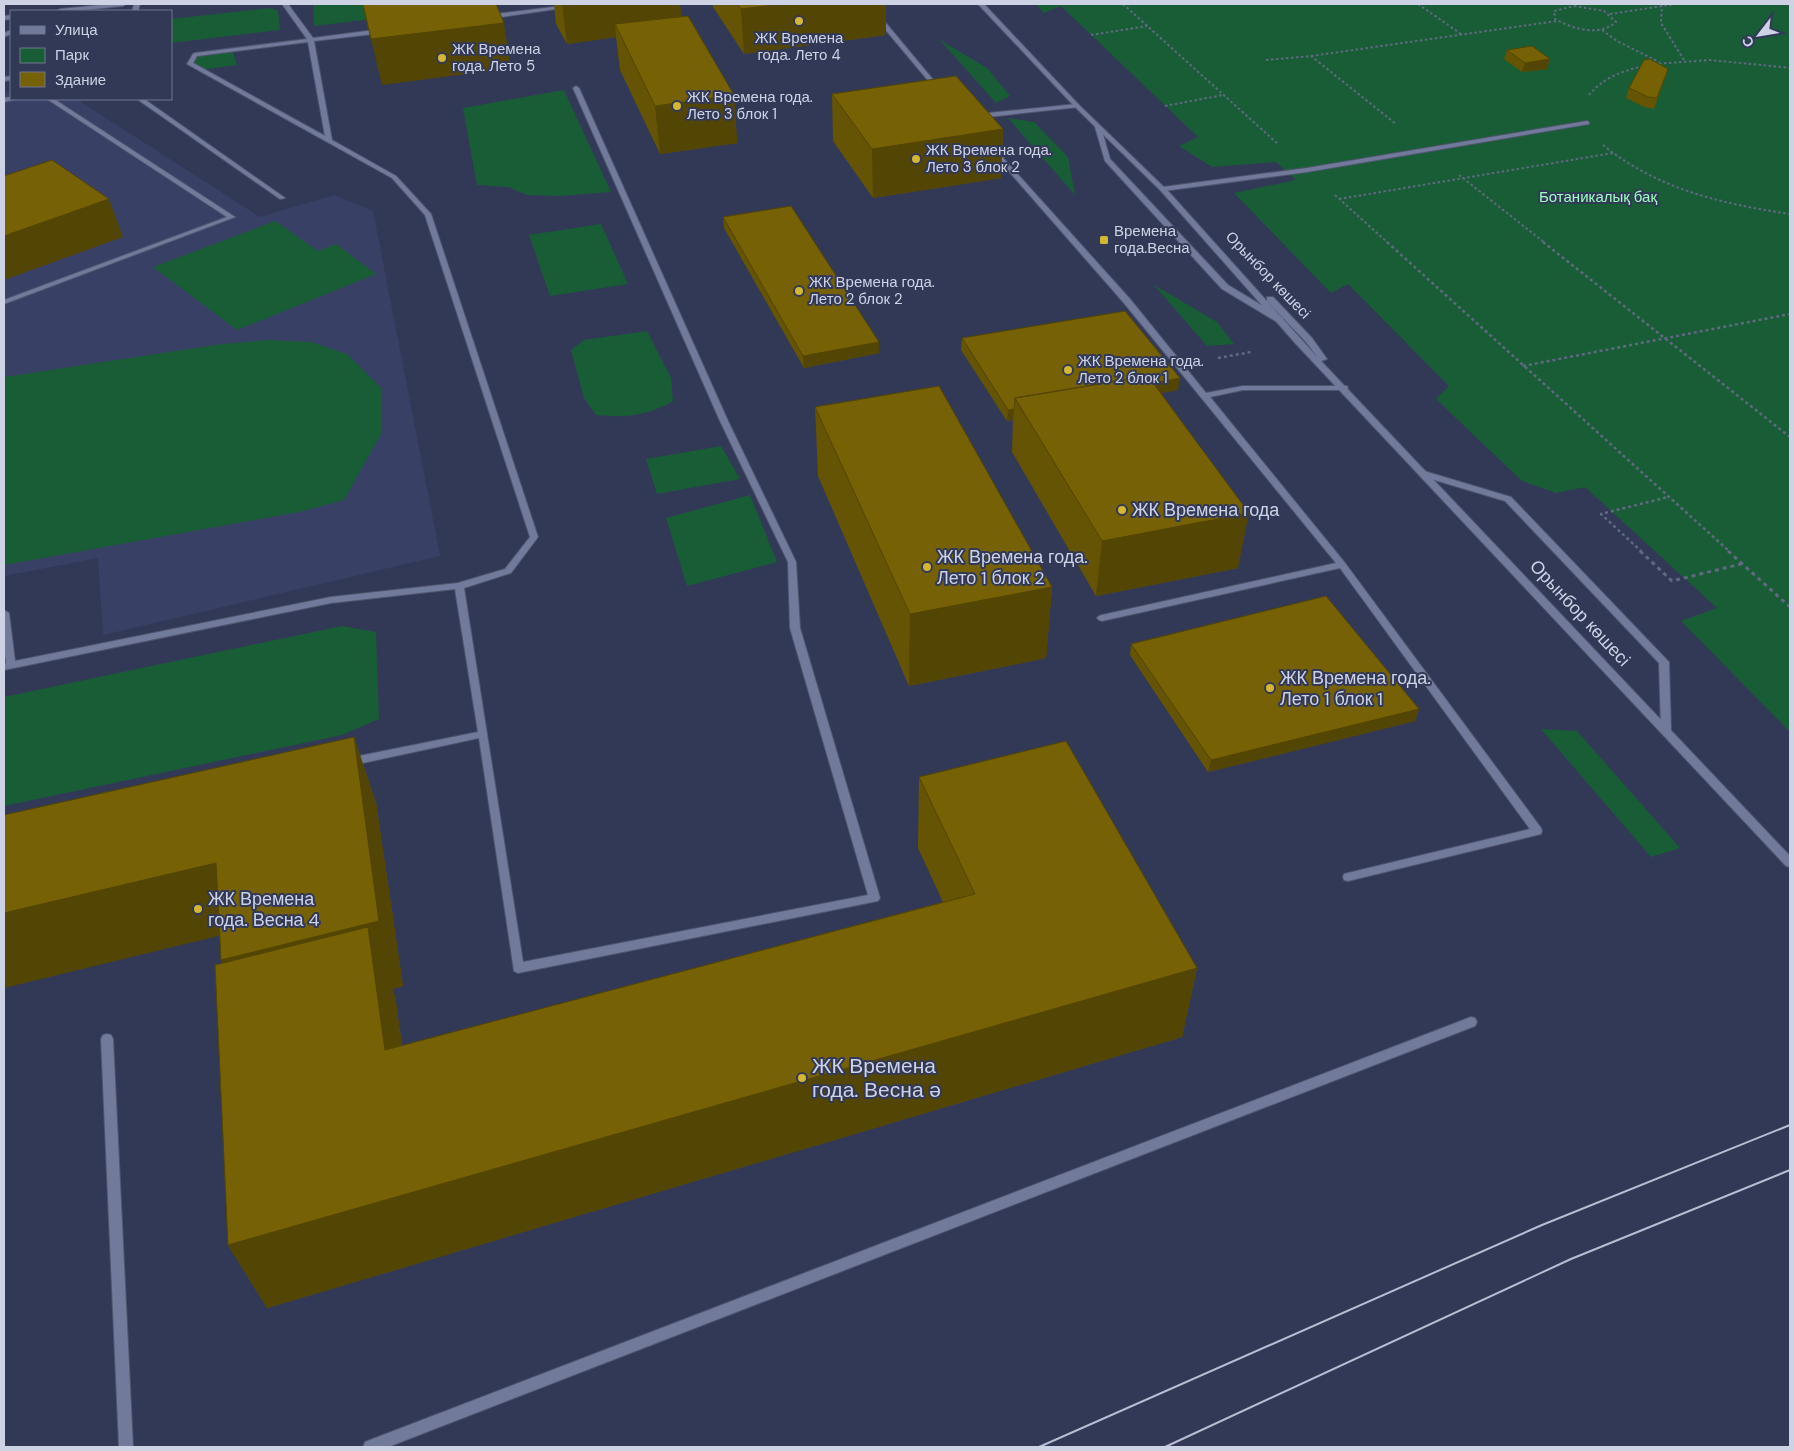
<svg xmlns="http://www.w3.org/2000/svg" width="1794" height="1451" font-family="'DM Sans',sans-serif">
<rect width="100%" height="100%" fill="#323957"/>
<path fill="#394065" d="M11 92V99H76L260 217 334 195 373 211 440 556 103 635 98 558 4 576V93Z"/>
<path fill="#195d37" d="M313 4C330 4 345 6 362 4H498L314 26Z
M1036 4H1790V732L1681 621 1717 608 1585 487 1556 493 1522 481 1436 399 1449 386 1348 284 1331 293 1234 193 1296 180 1276 162 1212 167 1179 146 1198 137 1061 6 1044 13Z
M269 8 278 10 280 30 171 43V19Z
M940 40 987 68 1010 96 996 103Z
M232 50 237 65 200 70 190 64 195 55Z
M564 90 611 192 560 196 527 195 508 187 477 185 463 108Z
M1008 118 1034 122 1068 157 1075 195Z
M275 221 318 251 336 244 376 274 237 330 153 267Z
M601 224 628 284 550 296 529 235Z
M1154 285 1217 322 1234 344 1207 346Z
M647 331 671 378 673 401C647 416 626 418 596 415L584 398 571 350 584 340Z
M267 340 311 342 347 354 382 389V432L344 500 299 512 4 565V377L222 344Z
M721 446 740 479 657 494 646 459Z
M750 495 777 562 687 586 666 518Z
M342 626 376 632 379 719 342 735 4 806V697Z
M1541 729 1577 731 1680 848 1651 857Z"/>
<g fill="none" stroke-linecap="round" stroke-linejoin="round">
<defs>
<path id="service" d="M134 4H140L138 11H132Z
M282 4H288L313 38 382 29 385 31 382 33 314 41 332 140 396 176 431 214 538 537 511 573 464 588 523 962 868 895 790 628 788 562 720 421 573 88 576 86 579 88 728 421 796 562 800 628 880 898 878 901 518 973 514 971 479 738 349 766 344 762 349 758 478 732 455 589 331 603 4 670V664L6 663 4 647V610L9 613 15 661 331 597 458 583 505 569 530 537 425 215 392 178 187 64 193 54 195 53 307 39ZM308 42 325 136 193 63 197 56Z
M577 4H591L488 19 485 17 488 15Z
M864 4H870L940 88V90H936Z
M11 30V34L4 37V33Z
M11 76V80L4 81V77Z
M11 97V99H14L13 100 4 102V98Z
M47 99H54L235 217 4 304V300L227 217Z
M137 99H144L285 198 280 199Z
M1077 104 1079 105V107L978 118 975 116 978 114Z
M1587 121 1589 122V124L1307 172 1163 191 1160 189 1163 187 1307 168Z
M1098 125 1101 127 1110 159 1228 285 1283 318V322H1277L1222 289 1105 161 1095 127Z
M991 149H995L1130 299 1206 393 1243 386H1347L1348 388 1344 390H1243L1210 397 1345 563 1541 828 1542 831 1541 834 1348 881 1344 880 1343 877 1344 874 1348 873 1530 829 1340 568 1102 621 1099 620 1097 618 1099 616 1102 615 1336 563 1124 303 991 151Z
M1424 471 1511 497 1667 660 1669 662 1671 730 1670 733H1662L1661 730 1659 663 1505 501 1421 476 1420 474Z
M1471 1017 1475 1018 1477 1022 1475 1026 388 1447H363L365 1442 370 1440Z
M107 1034 111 1035 113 1039 133 1447H119L101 1039 103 1035Z"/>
<path id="tertiary" d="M110 4H126L123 6 73 11H57L60 9Z
M978 4H984L1079 105 1169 192 1318 358 1306 342 1267 301V297H1273L1312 338 1327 359 1321 361 1790 856V867L1786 866 1296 344 1161 191 1075 107Z
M11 15V19L4 20V16Z"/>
</defs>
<use href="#service" stroke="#50556e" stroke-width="2"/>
<use href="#tertiary" stroke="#50556e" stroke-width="2"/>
<path stroke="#616882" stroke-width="2" stroke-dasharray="2.5 2.5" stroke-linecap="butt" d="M1123 4 1278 144
M1418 4 1461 34
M1662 4 1661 23 1684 60
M1574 6 1604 11 1616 22C1599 37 1573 29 1555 19L1554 11Z
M1610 14 1676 4
M1602 30 1617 41 1659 62
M1091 35 1147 26
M1311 56 1557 21
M1266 60 1311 56 1396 124
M1654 64 1710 60 1790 68
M1589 95C1603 78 1622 71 1643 66
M1165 106 1223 95
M1603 145C1657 189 1722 204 1790 214
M1459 175 1545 243
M1335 195 1388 243
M1339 199 1613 153"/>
<path stroke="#616882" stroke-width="2.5" stroke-dasharray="3 3" stroke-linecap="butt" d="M1387 242 1730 552
M1543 242 1790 437
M1218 358 1251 352
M1523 366 1790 314
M1642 552 1601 514 1668 497"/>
<path stroke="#616882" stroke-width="3" stroke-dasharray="4 4" stroke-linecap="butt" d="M1640 551 1672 581 1741 564
M1728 551 1790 607"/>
<use href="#service" fill="#727a9c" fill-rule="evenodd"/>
<use href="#tertiary" fill="#727a9c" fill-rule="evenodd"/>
<path stroke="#b8bdd2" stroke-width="2" d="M1039 1447 1542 1225 1790 1125
M1165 1447 1571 1259 1790 1170"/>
</g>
<path fill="#655403" d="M554 4H680L681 16 734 95 737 143 660 154 620 70 616 37 567 44 556 24Z
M713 4H886V35L744 54 713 7Z
M1507 50 1547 69 1522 72 1504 59Z
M1668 69 1654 109 1644 107 1626 98 1629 88Z
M832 94 1003 129 1001 178 873 198 833 141Z
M723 217 879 342V353L804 368 724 228Z
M962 338 1178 390 1161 393 1238 568 1096 596 1012 452 1013 420 1007 421 961 350Z
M815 407 1052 587 1046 658 909 686 818 476Z
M1131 644 1419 709 1415 721 1208 772 1130 655Z
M354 737 376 803 403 986 392 989 395 996 402 1046 943 902 918 848 919 777 1197 968 1182 1037 267 1308 228 1245 222 963Z"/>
<path fill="#534503" d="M562 4H680L682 28 615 24 616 37 567 44Z
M782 4H886V35L744 54 741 9Z
M504 23 511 68 382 85 371 39Z
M1550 59 1547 69 1522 72 1525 63Z
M734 95 737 143 660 154 655 106Z
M1003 129 1001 178 873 198 872 149Z
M109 199 123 237 4 280V236Z
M879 342V353L804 368 803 356Z
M1180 378 1178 390 1027 418 1020 408Z
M1014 409 1013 420 1007 421 1008 410Z
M1249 513 1238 568 1096 596 1102 541Z
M1052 587 1046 658 909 686 910 614Z
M1419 709 1415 721 1208 772 1211 760Z
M354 737 376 803 403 986 392 989 395 996 412 1118 252 1025 221 960Z
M216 863 247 929 4 988V913Z
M1197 968 1182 1037 267 1308 228 1245Z"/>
<path fill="#766204" stroke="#534503" d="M363 4H496L504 23 371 39Z
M737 4H782L741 9Z
M688 16 734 95 655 106 615 24Z
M1532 46 1550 59 1525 63 1507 50Z
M1650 59 1668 69 1657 98 1648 97 1629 88 1644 60Z
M956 76 1003 129 872 149 832 94Z
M52 160 109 199 4 236V176Z
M791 206 879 342 803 356 723 217Z
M1125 311 1180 378 1154 383 1148 376 1015 398 1014 409 1008 410 962 338Z
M1148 376 1249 513 1102 541 1015 398Z
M939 386 1052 587 910 614 815 407Z
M1326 596 1419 709 1211 760 1131 644Z
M354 737 379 921 221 960 216 863 4 913V815Z
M1066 741 1197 968 228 1245 215 965 368 927 385 1050 975 894 919 777Z"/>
<g fill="#d5b534" stroke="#323957" stroke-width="2">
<circle cx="799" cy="21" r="5"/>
<circle cx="442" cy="58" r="5"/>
<circle cx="677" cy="106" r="5"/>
<circle cx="916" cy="159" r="5"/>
<rect x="1099" y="235" width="10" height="10" rx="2.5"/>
<circle cx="799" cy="291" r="5"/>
<circle cx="1068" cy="370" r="5"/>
<circle cx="1122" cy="510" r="5"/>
<circle cx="927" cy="567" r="5"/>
<circle cx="1270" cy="688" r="5"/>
<circle cx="198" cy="909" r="5"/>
<circle cx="802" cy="1078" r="5"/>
</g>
<g text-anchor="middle" stroke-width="4" stroke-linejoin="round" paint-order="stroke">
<g font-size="15" fill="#cdd2e5" stroke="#323957" text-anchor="start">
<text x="799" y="43" text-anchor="middle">ЖК Времена<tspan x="799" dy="17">года. Лето 4</tspan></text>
<text x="452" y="54">ЖК Времена<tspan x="452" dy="17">года. Лето 5</tspan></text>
<text x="687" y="102">ЖК Времена года.<tspan x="687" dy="17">Лето 3 блок 1</tspan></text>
<text x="926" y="155">ЖК Времена года.<tspan x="926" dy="17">Лето 3 блок 2</tspan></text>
<text x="1114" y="236">Времена<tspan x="1114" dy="17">года.Весна</tspan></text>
<text x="809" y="287">ЖК Времена года.<tspan x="809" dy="17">Лето 2 блок 2</tspan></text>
<text x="1078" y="366">ЖК Времена года.<tspan x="1078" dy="17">Лето 2 блок 1</tspan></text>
</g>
<g font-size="15" fill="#9dfdbe" stroke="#323957">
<text x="1598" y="202">Ботаникалық бақ</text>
</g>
<g font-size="15" fill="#cdd2e5" stroke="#323957">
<text transform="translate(1268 275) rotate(46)" y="5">Орынбор көшесі</text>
</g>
<g font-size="18" fill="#cdd2e5" stroke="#323957" text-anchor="start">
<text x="1132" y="516">ЖК Времена года</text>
<text x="937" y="563">ЖК Времена года.<tspan x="937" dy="21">Лето 1 блок 2</tspan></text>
<text x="1280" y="684">ЖК Времена года.<tspan x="1280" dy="21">Лето 1 блок 1</tspan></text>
<text x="208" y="905">ЖК Времена<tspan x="208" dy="21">года. Весна 4</tspan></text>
</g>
<g font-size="18" fill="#cdd2e5" stroke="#323957">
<text transform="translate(1580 613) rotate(47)" y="6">Орынбор көшесі</text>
</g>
<g font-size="21" fill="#cdd2e5" stroke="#323957" text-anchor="start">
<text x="812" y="1073">ЖК Времена<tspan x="812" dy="24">года. Весна ә</tspan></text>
</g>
</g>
<rect width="1794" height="1451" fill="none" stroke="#cdd2e5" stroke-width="10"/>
<rect x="10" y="10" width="162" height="90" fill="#323957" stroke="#707690"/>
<rect x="20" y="26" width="25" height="8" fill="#727a9c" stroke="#707690"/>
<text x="55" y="35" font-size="15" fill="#cdd2e5">Улица</text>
<rect x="20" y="48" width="25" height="15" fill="#195d37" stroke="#707690"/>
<text x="55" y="60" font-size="15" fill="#cdd2e5">Парк</text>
<rect x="20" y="72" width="25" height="15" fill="#766204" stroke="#707690"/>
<text x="55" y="85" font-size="15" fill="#cdd2e5">Здание</text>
<g transform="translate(1759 35) rotate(239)" stroke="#323957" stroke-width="4" paint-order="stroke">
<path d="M0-4L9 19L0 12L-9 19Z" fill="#cdd2e5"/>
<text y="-8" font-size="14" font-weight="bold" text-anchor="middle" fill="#cdd2e5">С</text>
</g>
</svg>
